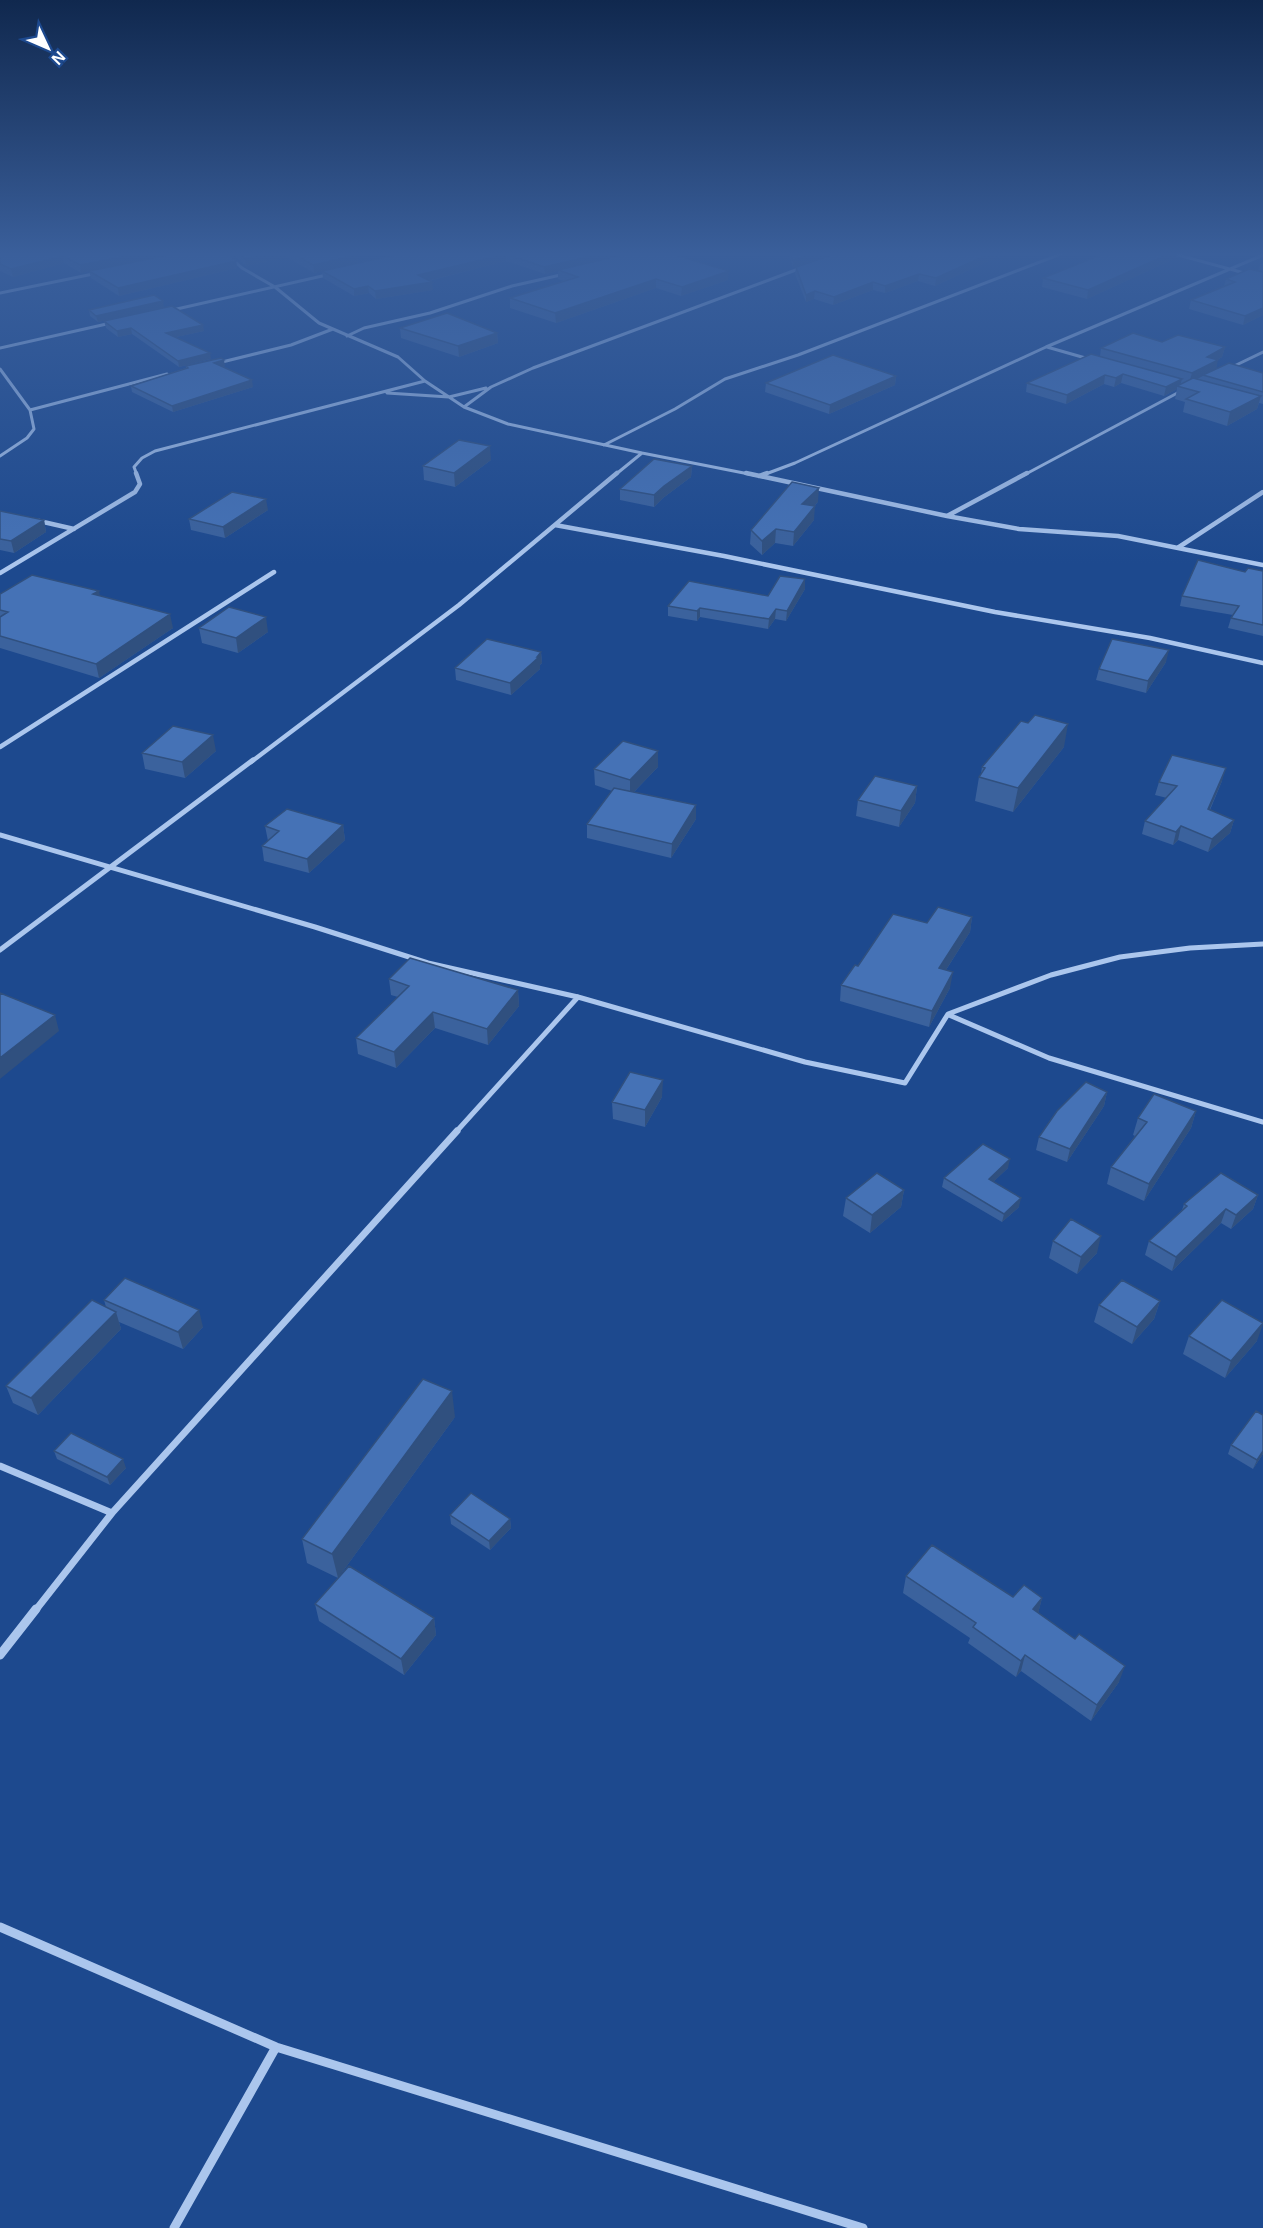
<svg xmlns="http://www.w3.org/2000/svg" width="1263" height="2228" font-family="Arial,sans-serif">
<rect width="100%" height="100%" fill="#1d498e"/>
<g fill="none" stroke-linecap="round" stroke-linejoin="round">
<path stroke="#abc6ed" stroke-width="3" d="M229 252 231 258 242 268 275 287 319 323 398 357 425 381 464 407 508 424 642 453 615 475
M1167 252 1263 278
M0 293 98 273
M168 311 331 274
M347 336 364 328 430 313 512 286 565 274
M1047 347 1089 359
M0 348 111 323
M218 363 291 345 333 329
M1230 368 1263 352
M0 369 30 410
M387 393 449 397 486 388
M464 407 491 387 533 368 801 268
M604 445 675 409 725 379 798 355 1066 252
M642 453 754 475
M0 456 27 438 34 429 30 410 167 374
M137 475 134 467 142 458 155 451 425 381
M763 475 795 463 1046 347 1263 255
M1024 475 1183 390"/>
<path stroke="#abc6ed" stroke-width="4.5" d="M746 473 947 516
M1027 473 947 516 1019 529 1118 536 1263 565
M759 476 767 473
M39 521 74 529
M555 525 724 556 995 612 1150 638 1263 663
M1179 547 1263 492
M0 573 135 492 140 484 136 473
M0 747 274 572
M251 762 459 605 617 473"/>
<path stroke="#abc6ed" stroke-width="5" d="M0 835 315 927 428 963 578 997 805 1062 905 1083 948 1014 1051 975 1120 957 1190 948 1263 944
M0 950 253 760
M949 1015 1049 1058 1263 1122
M456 1132 578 997"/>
<path stroke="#abc6ed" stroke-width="7" d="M0 1466 112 1513
M35 1611 112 1513 457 1131"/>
<path stroke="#abc6ed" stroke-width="9" d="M0 1655 36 1609
M0 1927 276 2047 863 2228
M174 2228 276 2047"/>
</g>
<path fill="#3b629d" d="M0 252 236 261 237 268 119 296 91 278 89 271 81 273 64 263 13 277 0 271Z
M232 252H350L357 255 358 263 408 252H665L728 280 681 296 656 288 556 323 510 308V298L564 281 558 279V271L545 274 506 261 429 281 433 290 376 299 369 293 354 296 323 278 322 271 314 273 287 257 246 266Z
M789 252H839L793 267 789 256Z
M1008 252 935 286 918 281 885 293 873 290 833 305 814 299 806 302 795 274 796 267 911 256Z
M1176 258 1087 299 1042 287 1043 278Z
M1263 263V315L1243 325 1189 309 1191 300 1224 286 1226 279 1258 271 1260 264Z
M164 307 98 322 90 316 89 310Z
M104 321 204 331 176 337 211 359 179 367 132 334 118 337 106 328Z
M400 328 497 333 498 343 459 357 401 338Z
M1162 342 1225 347 1222 357 1217 360 1216 369 1263 373V404L1259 403 1257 409 1227 426 1183 412 1185 402 1175 399 1177 389 1164 396 1121 383 1114 387 1104 384 1066 404 1026 392 1027 383 1100 356 1101 348Z
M186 366H225L223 367 253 387 173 412 132 392 131 386 186 368Z
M896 376 895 385 829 414 765 392 766 383Z
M491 460 455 487 424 480 423 466Z
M692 466 691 477 663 498 654 507 620 500V489Z
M818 502 814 506V520L793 546 775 543 762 555 750 544 751 530Z
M268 510 225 538 191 530 189 519Z
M0 511 44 520 46 532 14 553 0 550Z
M1263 571V636L1228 628 1231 618 1233 615 1180 606 1182 596 1245 572Z
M805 579V589L786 621 775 619 768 629 700 617 697 621 668 616V606L768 596Z
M0 594 100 596 173 628 99 678 0 648Z
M199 628 268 632 238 653 202 643Z
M541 652 542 663 540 665V669L511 695 456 680 455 668Z
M1166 662 1146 693 1096 680 1099 669Z
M1064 747 1013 812 975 801 979 777 981 774 982 767Z
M216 751 185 778 145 769 142 753Z
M658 751V767L634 792 696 805V819L671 858 587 838V824L612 791 595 785 594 769Z
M1222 781 1210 810 1234 820 1230 833 1208 852 1178 840 1173 845 1142 834 1145 821 1167 798 1155 795 1159 782Z
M917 786 915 803 899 827 856 816 858 800Z
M343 825 345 840 309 873 264 861 262 846 268 841 265 826Z
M972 917 970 932 946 970 950 988 929 1027 840 1001 841 985 858 966 927 923Z
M389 979 518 990 519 1006 488 1045 435 1028 396 1068 358 1054 356 1038 398 997 391 995Z
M1107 1092 1104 1106 1067 1162 1036 1150 1039 1137Z
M662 1097 645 1127 613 1119 612 1102Z
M1196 1111 1191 1128 1144 1201 1107 1184 1111 1167 1135 1136 1133 1135 1138 1118Z
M1008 1168 993 1182 1019 1207 1002 1222 942 1187 944 1178Z
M904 1190 901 1207 870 1233 843 1216 846 1198Z
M1258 1195 1253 1209 1231 1229 1221 1223 1172 1271 1145 1255 1149 1241 1182 1210 1184 1204Z
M1053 1241 1097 1253 1077 1274 1049 1258Z
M104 1300 203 1327 183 1349 119 1322 121 1329 38 1415 13 1403 6 1386 106 1307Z
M1160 1301 1154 1319 1132 1344 1094 1322 1099 1305Z
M1189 1336 1257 1341 1225 1378 1183 1354Z
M455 1417 338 1578 307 1563 302 1539Z
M1231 1445 1263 1454 1253 1469 1228 1454Z
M54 1451 126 1468 110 1485 57 1459Z
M450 1515 510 1519 511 1528 490 1550 451 1524Z
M906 1576 1013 1597 1042 1598 1038 1613 1119 1682 1091 1721 1021 1671 1016 1677 968 1643 970 1638 903 1593Z
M315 1604 434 1618 436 1635 404 1675 319 1621Z"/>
<path fill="#30507f" d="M147 252H184L81 273 80 265Z
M276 252H286L287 257 246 266 245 259Z
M608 252H638L558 270V271L545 274 544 267Z
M817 252H839L793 267V260Z
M993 252H1008L935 286 936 278Z
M1173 252H1177L1176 258 1087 299 1088 290Z
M506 254V261L419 283 418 275Z
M357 255 358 263 314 273 313 265Z
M63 256 64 263 13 277 11 269Z
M236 261 237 268 119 296 118 288Z
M729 271 728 280 681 296 682 287Z
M919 274 918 281 885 293V286Z
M656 279V288L556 323 555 313Z
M432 282 433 290 376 299 375 291Z
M873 282V290L833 305 834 297Z
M368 286 369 293 354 296V289Z
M815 291 814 299 806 302V295Z
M163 301 164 307 98 322 96 316Z
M1263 308V315L1243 325 1245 316Z
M203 325 204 331 167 339 166 333Z
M131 328 132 334 118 337 117 331Z
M497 333 498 343 459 357 458 346Z
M1225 347 1222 357 1210 364 1218 360 1216 370 1203 375V376L1189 383 1192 373 1207 357Z
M210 353 211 359 179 367 178 361Z
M224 360 225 366 215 369 214 363Z
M1123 374 1121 383 1114 387 1116 378Z
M1105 375 1104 384 1066 404 1067 395Z
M896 376 895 385 829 414 830 405Z
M1182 379 1180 386H1177V389L1164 396 1166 387Z
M252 380 253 387 173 412 172 406Z
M1261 396 1257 409 1227 426 1230 412Z
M490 446 491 460 455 487 454 473Z
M692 466 691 477 663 498 654 507V495L664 486Z
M819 488 818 502 801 518 802 504Z
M266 499 268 510 225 538 223 527Z
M815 506 814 520 793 546 794 532Z
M44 520 46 532 14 553 11 541Z
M776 529 775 543 762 555V541Z
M805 579V589L786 621 787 611Z
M99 591 102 604 93 594Z
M700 608V617L697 621V611Z
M776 609 775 619 768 629 769 619Z
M170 614 173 628 99 678 96 664Z
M266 617 268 632 238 653 236 638Z
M1169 650 1166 662 1146 693 1148 681Z
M541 652 542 663 540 665V669L511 695 510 683Z
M1068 724 1064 747 1013 812 1018 788Z
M213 735 216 751 185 778 182 762Z
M658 751V767L630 796V780Z
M1226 768 1222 781 1204 822 1208 809Z
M917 786 915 803 899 827 901 811Z
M696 805V819L671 858 672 844Z
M1234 820 1230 833 1208 852 1212 839Z
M343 825 345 840 309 873 307 859Z
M1181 826 1178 840 1173 845 1176 832Z
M972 917 970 932 937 984 939 968Z
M953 972 950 988 929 1027 932 1011Z
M518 990 519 1006 488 1045 487 1029Z
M433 1012 435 1028 396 1068 394 1052Z
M55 1015 59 1031 0 1079V1058Z
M663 1080 662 1097 645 1127V1110Z
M1107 1092 1104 1106 1067 1162 1070 1149Z
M1196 1111 1191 1128 1144 1201 1149 1184Z
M1010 1159 1008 1168 987 1188 989 1179Z
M904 1190 901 1207 870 1233 872 1215Z
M1258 1195 1253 1209 1231 1229 1236 1215Z
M1021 1198 1019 1207 1002 1222 1004 1214Z
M1226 1209 1221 1223 1172 1271 1176 1257Z
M1101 1236 1097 1253 1077 1274 1081 1257Z
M1160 1301 1154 1319 1132 1344 1137 1327Z
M199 1310 203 1327 183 1349 178 1332Z
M116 1312 121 1329 38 1415 31 1398Z
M1263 1324 1257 1341 1225 1378 1231 1361Z
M452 1391 455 1417 338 1578 332 1554Z
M1263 1451V1454L1253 1469 1257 1460Z
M123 1459 126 1468 110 1485 107 1477Z
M510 1519 511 1528 490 1550 489 1541Z
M1042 1598 1038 1614 1033 1609Z
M434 1618 436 1635 404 1675 401 1659Z
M1025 1655 1021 1671 1016 1677 1021 1661Z
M1125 1666 1119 1682 1091 1721 1097 1705Z"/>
<path fill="#4572b6" stroke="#30507f" stroke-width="1.5" d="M0 252H147L80 265 63 256 11 269 0 264Z
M184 252H226L236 261 118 288 89 271Z
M238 252H276L245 259Z
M290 252H350L357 255 313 265Z
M408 252H608L544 267 506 254 418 275 432 282 375 291 368 286 354 289 322 271Z
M635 252H665L729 271 682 287 656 279 555 313 510 298 578 277 558 270Z
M790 252H817L793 260Z
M841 252H894L911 256 923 252H993L936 278 919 274 885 286 873 282 834 297 815 291 806 295 796 267Z
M1108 252H1173L1088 290 1043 278Z
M1249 269 1263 272V308L1245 316 1191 300 1235 282 1226 279Z
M154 295 163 301 96 316 89 310Z
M172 306 203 325 166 333 210 353 178 361 131 328 117 331 104 321Z
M447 313 497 333 458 346 400 328Z
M1133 333 1162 342 1178 335 1225 347 1207 357 1218 360 1192 373 1101 348Z
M1091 354 1182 379 1166 387 1123 374 1116 378 1105 375 1067 395 1027 383Z
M833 355 896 376 830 405 766 383Z
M221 358 224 360 214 363 252 380 172 406 131 386 188 368 186 366Z
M1229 363 1263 373V392L1203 375Z
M1193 378 1261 396 1230 412 1186 399 1199 392 1177 386Z
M459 440 490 446 454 473 423 466Z
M654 459 692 466 664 486 654 495 620 489Z
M792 482 819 488 802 504 815 506 794 532 776 529 762 541 751 530Z
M232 492 266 499 223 527 189 519Z
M0 511 44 520 11 541 0 539Z
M1198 560 1245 572 1248 568 1263 571V625L1231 618 1239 606 1182 596Z
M32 575 99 591 93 594 170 614 96 664 0 636V617L8 612 0 610V594Z
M780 576 805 579 787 611 776 609 769 619 700 608 697 611 668 606 689 581 768 596Z
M229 607 266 617 236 638 199 628Z
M487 639 541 652 537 657H539L510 683 455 668Z
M1112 639 1169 650 1148 681 1099 669Z
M1035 715 1068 724 1018 788 979 777 985 768 982 767 1021 721 1028 723Z
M173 726 213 735 182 762 142 753Z
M623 741 658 751 630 780 594 769Z
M1172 755 1226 768 1208 809 1234 820 1212 839 1181 826 1176 832 1145 821 1177 786 1159 782Z
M875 776 917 786 901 811 858 800Z
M614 788 696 805 672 844 587 824Z
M287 809 343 825 307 859 262 846 279 831 265 826Z
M938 907 972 917 939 968 953 972 932 1011 841 985 855 965 858 966 893 914 927 923Z
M410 958 518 990 487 1029 433 1012 394 1052 356 1038 409 986 389 979Z
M0 993 55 1015 0 1058Z
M630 1072 663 1080 645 1110 612 1102Z
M1086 1082 1107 1092 1070 1149 1039 1137 1057 1111Z
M1154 1094 1196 1111 1149 1184 1111 1167 1147 1122 1138 1118Z
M983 1144 1010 1159 989 1179 1021 1198 1004 1214 944 1178Z
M877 1173 904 1190 872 1215 846 1198Z
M1221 1173 1258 1195 1236 1215 1226 1209 1176 1257 1149 1241 1187 1206 1184 1204Z
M1071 1219 1101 1236 1081 1257 1053 1241Z
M125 1278 199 1310 178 1332 104 1300Z
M1122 1280 1160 1301 1137 1327 1099 1305Z
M92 1300 116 1312 31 1398 6 1386Z
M1222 1300 1263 1323 1231 1361 1189 1336Z
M423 1379 452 1391 332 1554 302 1539Z
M1256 1411 1263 1415V1451L1257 1460 1231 1445Z
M71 1433 123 1459 107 1477 54 1451Z
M471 1493 510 1519 489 1541 450 1515Z
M932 1545 1013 1597 1024 1585 1042 1598 1033 1609 1075 1639 1079 1634 1125 1666 1097 1705 1025 1655 1021 1661 973 1627 976 1623 906 1576Z
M349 1566 434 1618 401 1659 315 1604Z"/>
<linearGradient id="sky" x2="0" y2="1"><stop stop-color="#10284e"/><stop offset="0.45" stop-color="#3a5f9b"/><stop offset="1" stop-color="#3a5f9b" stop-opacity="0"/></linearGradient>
<rect width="1263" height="564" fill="url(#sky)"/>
<g transform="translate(48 48) rotate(134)" stroke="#1d498e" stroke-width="4.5" paint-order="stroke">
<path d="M0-4.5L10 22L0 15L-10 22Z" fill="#ffffff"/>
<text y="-9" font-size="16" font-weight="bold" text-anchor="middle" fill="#ffffff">N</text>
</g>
</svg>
